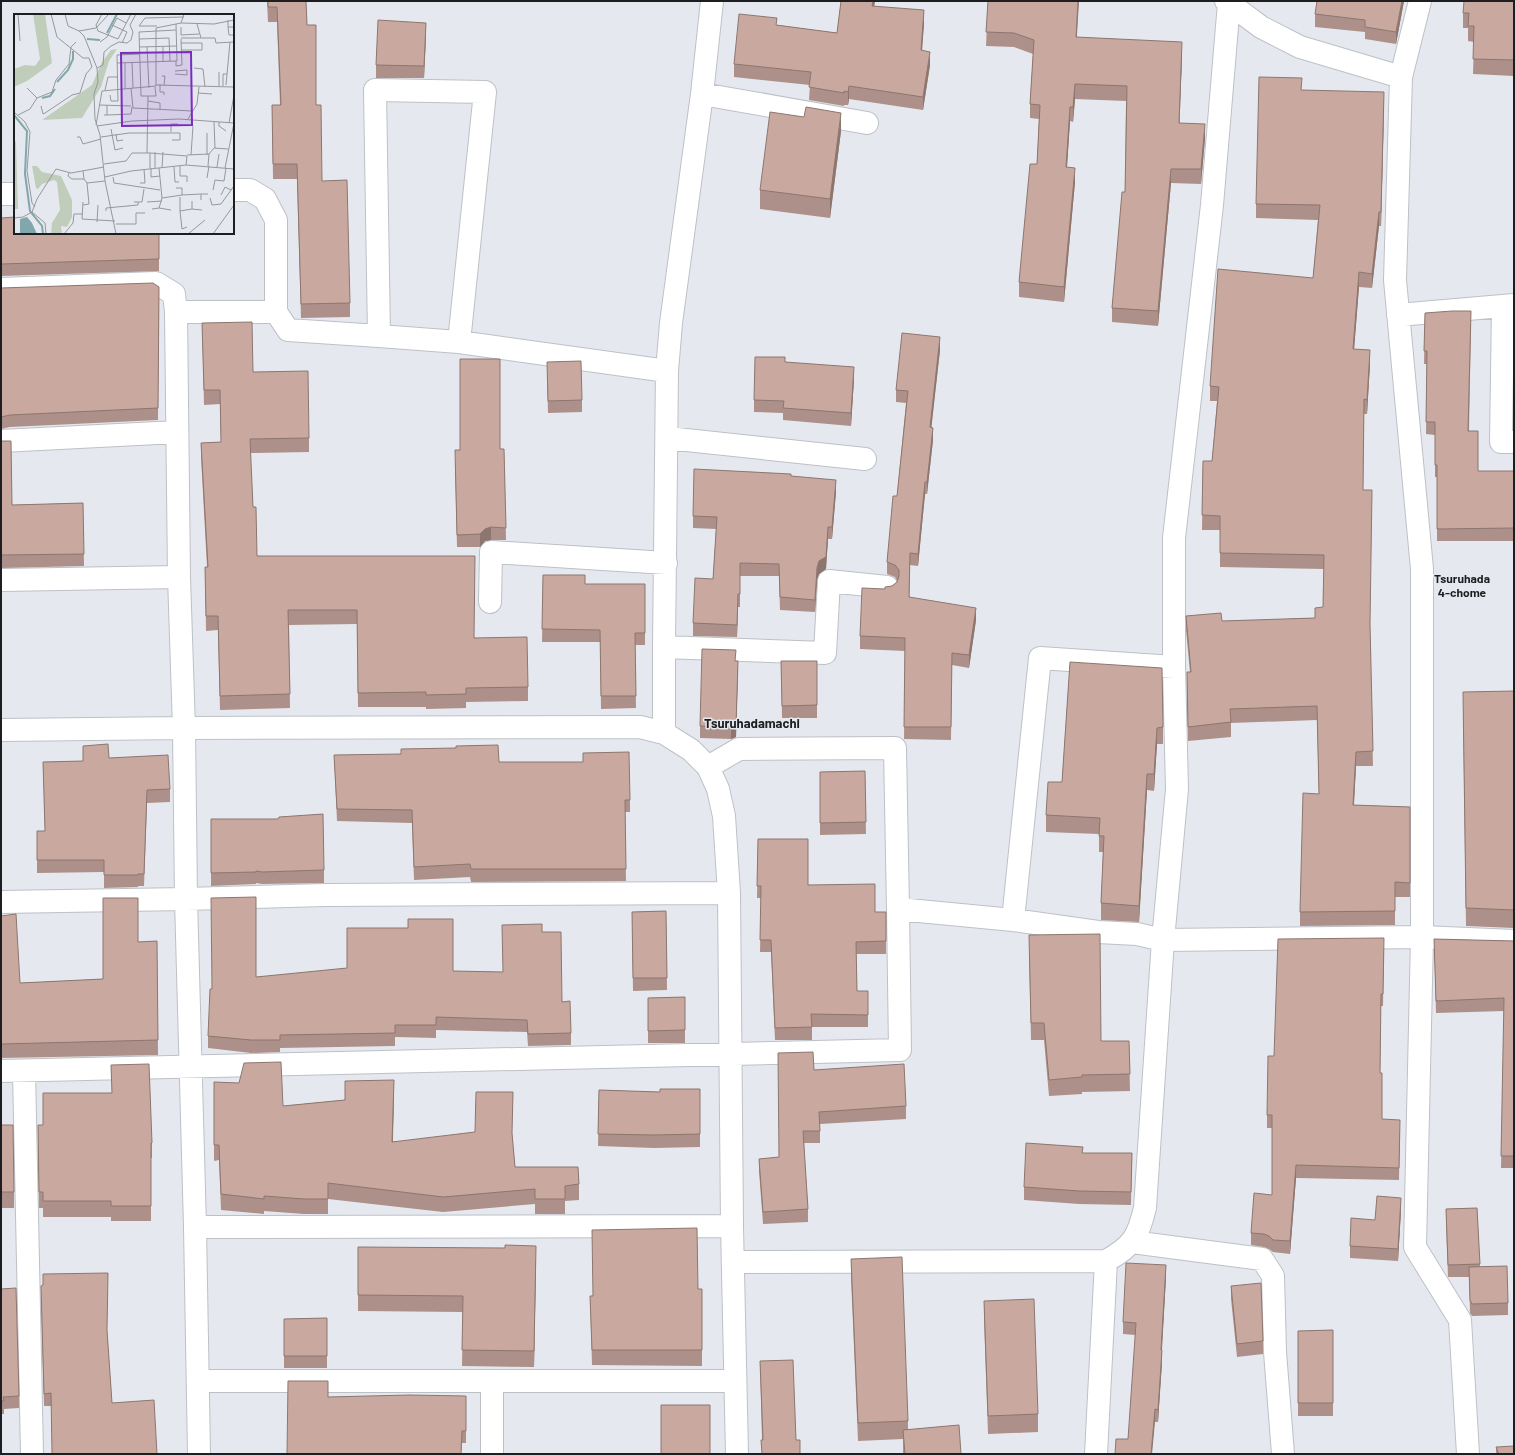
<svg xmlns="http://www.w3.org/2000/svg" width="1515" height="1455" font-family="Barlow,sans-serif">
<rect width="100%" height="100%" fill="#e5e9ef"/>
<g fill="none" stroke-linecap="round" stroke-linejoin="round">
<defs>
<path id="minor" d="M1226 1 1261 27 1300 47 1401 77
M1420 1 1401 77 1395 280 1422 569V937L1415 1247 1460 1320 1468 1454
M702 94 867 123
M1 194H15
M1 289 156 283 174 294 176 312 179 577 184 728 186 899 195 1227 199 1454
M1503 306 1501 442H1514
M176 312H276V220L265 199 250 190H233
M276 312 288 330 379 336 459 342 667 371
M1398 315 1514 305
M379 336 375 90 485 92 459 342
M667 438 865 459
M1 441 177 432
M1 580 179 577
M490 602 491 552 666 563
M664 647 825 653 829 581 887 587
M1 730 184 728 640 727 664 733 691 750 708 767 718 789 724 816 729 893 732 1226 737 1454
M664 733V647L667 371 671 323 702 94 712 1
M708 767 739 749 895 748 898 909 1013 920 1098 932 1137 934 1163 940 1422 937 1514 941
M1 902 186 899 325 895 729 893
M1013 920 1040 658 1174 667
M1 1071 900 1050 898 909
M24 1071 32 1454
M195 1227 732 1226
M1132 1242 1262 1259 1273 1276 1275 1352 1283 1454
M733 1262 1106 1261C1133 1246 1138 1237 1145 1208L1163 940 1177 789 1174 667V538L1212 205 1229 3
M198 1381H735
M492 1381V1454
M1096 1454 1106 1261"/>
</defs>
<use href="#minor" stroke="#bdc1c6" stroke-width="24"/>
<use href="#minor" stroke="#fff" stroke-width="22"/>
</g>
<path fill="#ad9089" d="M267 1H306L307 25 316 105 322 181 350 303V317L301 318 297 179H273L272 105H280L277 22H268Z
M841 1H875L874 6 924 23 922 50 930 65 923 110 849 99 848 105H844V106L809 100 810 85 734 77V64L777 25 837 33Z
M988 1 1077 37 1182 56 1179 123 1205 138 1201 184 1171 183 1158 326 1112 322V308L1125 192 1126 101 1075 99 1073 122 1070 121 1067 167 1075 182 1064 302 1019 297V282L1037 164 1039 119 1030 118V104L1033 54 1014 47 986 46Z
M1404 1 1396 44 1365 39V32L1315 27V14Z
M1514 1V76L1473 74 1474 42 1468 41V28H1463V13Z
M426 35 424 78H376V65Z
M1302 90 1384 106 1381 226H1379L1372 288 1359 287 1354 349 1370 364 1367 414H1364L1363 490 1370 630 1373 766H1356L1354 805 1410 807V897H1395V925L1300 926V912L1319 794 1317 720 1231 723V737L1188 741 1187 672H1190L1186 630V616L1222 621 1315 618 1323 607 1324 569 1220 567V530H1202L1203 461H1212L1217 401H1210V386L1313 278 1318 220 1256 218V204Z
M841 131 830 218 760 209V190Z
M1 218 159 233V271L1 276Z
M159 287 158 420 10 427 1 429V288Z
M1425 313 1471 323 1469 431 1478 471H1514V541H1437V477H1435V435L1426 434 1427 364H1424Z
M202 323 253 372 309 438V452L250 453 253 507 257 556 475 638 528 687V701L466 702V708L426 709V707H358L357 624 289 625 290 708 220 710 218 630 206 631 205 567H207L201 457V443L221 442 220 404 204 405Z
M940 350 931 428 933 440 927 494H925L918 566 910 565 909 598 976 620 969 668 952 665 951 740 904 739 905 651 860 649V636L885 589 892 586 897 582V581L895 577 887 574V562L897 496 906 403 896 402V390Z
M785 362 854 379 851 426 783 420V413L754 412V400Z
M547 374 582 400V412L548 413Z
M1 441 12 505 83 503 84 566 1 568Z
M500 449H504L506 540H491L485 541 480 547H457L455 463Z
M791 476 836 492 832 539H828L826 569 819 574 817 580 815 612 780 610 779 576H740V607H738L737 637 693 636V623L713 579 716 529 693 528V516Z
M543 575 585 584H645V645H635L636 708 601 709 600 642H542Z
M736 661 738 674 736 737 731 739 700 738V726Z
M781 661H817V718H782Z
M1070 662 1163 727V744H1157L1154 791 1147 790 1139 922 1101 920V903L1103 852H1099V834L1046 832V815L1062 782Z
M1514 691V928L1466 926 1463 711Z
M83 746 109 758 170 789V802L147 803 144 886H138V887L104 888V872L37 873V831H45L43 762 83 761Z
M334 755 499 762 630 800V812H625L626 881 471 882 470 877 414 880 412 823 337 821Z
M865 771 866 834 820 835V772Z
M211 819 324 870V883L262 884 256 883V884L211 886Z
M758 839 808 885 875 912H886V954H856L857 991H868V1027H812V1040H775L771 952H760L761 898H757Z
M666 911 667 990 633 991 632 912Z
M1 916 20 983 103 979 138 942 157 941 158 1055 1 1058Z
M542 932 562 1002 571 1033V1045L528 1046 527 1032 436 1030V1038L395 1037V1046L280 1048V1052L251 1053 208 1048V1036L212 989 256 977 453 971 503 972Z
M1434 939 1514 941V1168H1501L1504 1011 1436 1013Z
M1384 950 1383 1006H1381L1380 1073 1382 1119 1400 1132 1399 1180 1296 1178 1290 1254 1273 1252 1269 1249 1264 1247 1251 1245V1233L1272 1195V1128H1267V1115L1274 1056Z
M1029 952 1101 1041H1129L1130 1091 1082 1092V1094L1049 1096 1044 1040H1031Z
M685 997V1043H648V998Z
M111 1065 152 1143V1158H151V1221H111V1217H43V1208H39L38 1125H43L112 1093Z
M814 1070 906 1106V1119L820 1124V1143H804L808 1209V1222L763 1224 759 1171V1159L779 1157Z
M214 1082 283 1106 394 1095 393 1142 512 1135 515 1167 579 1184V1200L565 1201V1214H535V1204L443 1212 328 1199V1214H304L264 1211V1214L221 1210 219 1160 214 1161Z
M700 1089V1147L654 1148 598 1146 599 1090 660 1092Z
M1 1125 14 1192V1208H1Z
M1083 1153H1132L1131 1205 1079 1204 1024 1200V1187Z
M1477 1208 1480 1267 1508 1303V1315L1472 1316 1470 1313 1469 1277H1448L1446 1221V1209Z
M1401 1210 1398 1261 1350 1258V1246Z
M358 1247 536 1262 534 1367 462 1366 463 1312 358 1311Z
M851 1259 908 1421V1429L961 1454H903V1439L858 1441 851 1277Z
M1166 1277 1162 1350V1362L1158 1422H1155L1135 1335 1123 1334V1322Z
M1231 1286 1263 1341V1354L1237 1357 1231 1299Z
M1 1289 19 1396V1408L4 1409V1414H1Z
M702 1289V1366L592 1365 590 1296Z
M41 1298 107 1332 112 1403 157 1454 51 1406H44Z
M984 1301 1038 1414V1432L988 1434 984 1319Z
M327 1318V1368H284V1319Z
M1333 1330V1416H1298V1331Z
M760 1361 796 1440H762Z
M466 1396V1443H462L461 1454H287L328 1397Z
M1496 1447 1514 1454H1496Z"/>
<path fill="#8d766f" d="M873 1H875L872 20V6Z
M1078 1H1079L1076 52V37Z
M1402 1H1404L1396 44V32Z
M924 10V23L921 64V50Z
M426 23V35L424 78V66Z
M1182 42V56L1179 138V123Z
M930 52V65L923 110V97Z
M1075 84V99L1073 122V107Z
M849 86V99L848 105V92Z
M1384 92V106L1381 226V212Z
M1070 107V121L1066 182V167Z
M841 113V131L830 218V199Z
M1205 124V138L1201 184V169Z
M1075 168V182L1064 302V287Z
M1171 169V183L1158 326V311Z
M1379 212V226L1372 288V274Z
M1359 272V287L1353 363V349Z
M940 337V350L930 440V427Z
M1370 350V364L1367 414V400Z
M854 367V379L851 426V413Z
M933 428V440L927 494V482Z
M836 480V492L832 539V527Z
M925 482V494L918 566V554Z
M491 527V540L485 541 480 547V534L485 529Z
M828 527V539L826 569 819 574 817 580 815 612V600L817 568Z
M910 553V565L909 610V597Z
M738 594V607L737 637V625Z
M976 608V620L969 668V655Z
M738 661 736 737 731 739V727Z
M1157 728V744L1154 791V774Z
M1356 752V766L1353 819V805Z
M1147 774V790L1139 922V906Z
M394 1080V1095L392 1157V1142Z
M1296 1165V1178L1290 1254V1241Z
M1401 1198V1210L1398 1261V1249Z
M536 1246V1262L534 1367V1351Z
M1166 1265V1277L1161 1362V1350Z
M1162 1350V1362L1158 1422V1410Z
M1155 1409V1422L1152 1454H1151Z"/>
<path fill="#c9a89f" stroke="#8d766f" d="M268 1H306L307 25H316V105H321L322 181 347 180 350 303 301 304 297 164H273L272 105H281L277 7H268Z
M841 1H873L872 6 924 10 921 50 930 52 923 97 849 86 848 92 844 91V93L809 87 811 72 734 64 739 14 777 18 776 25 837 33Z
M988 1H1078L1076 37 1182 42 1179 123 1205 124 1201 169H1171L1158 311 1112 308 1122 192H1125L1127 86 1075 84 1073 107H1070L1066 167 1075 168 1064 287 1019 282 1030 164H1037L1040 105 1030 104 1034 40 1014 33 986 32Z
M1317 1H1402L1396 32 1365 27V20L1315 14Z
M1464 1H1514V60L1473 59 1474 26H1468L1469 13H1463Z
M378 20 426 23 424 66 376 65Z
M1259 77 1302 78 1301 90 1384 92 1381 212H1379L1372 274 1359 272 1353 349 1370 350 1367 400 1364 399 1363 490H1372L1370 624 1373 751 1356 752 1353 805 1410 807V883L1395 882V911L1300 912 1303 793 1319 794 1317 706 1230 709 1231 722 1188 727 1187 672H1191L1186 616 1221 613 1222 621 1315 618V608L1323 607 1324 555 1220 553V516L1202 515 1203 461H1212L1219 387 1210 386 1218 269 1313 278 1320 205 1256 204Z
M806 107 841 113 830 199 760 190 770 112 804 117Z
M15 217V233H159V259L1 264V218Z
M153 283 159 287 158 408 10 415 1 417V288Z
M1452 311H1471L1468 431H1478V471H1514V528L1437 529V465H1435V422H1426L1427 351H1424L1425 313Z
M252 322 253 372 308 371 309 438 250 439 253 507H256L257 556H475L474 638 527 637 528 687 466 688V694L426 695V692L358 693 357 610H288L290 694 220 696 218 616H206L205 567H208L201 443 221 442 220 390H204L202 323Z
M902 333 940 337 930 427 933 428 927 482H925L918 554 910 553 909 597 976 608 969 655 952 653 951 727H904L905 638 860 636 862 588 885 589V587L892 586 897 582 899 576V570L895 565 887 562 893 496H897L908 391 896 390Z
M755 357H785V362L854 367 851 413 783 408 784 401 754 400Z
M460 359H500V449H504L506 528 491 527 485 529 480 534 457 535 455 450H460Z
M581 361 582 400 548 401 547 362Z
M1 441H11L12 505 83 503 84 554 1 555Z
M694 469 791 474V476L836 480 832 527H828L826 557 819 561 817 568 815 600 780 597 779 564 740 563V594H738L737 625 693 623 695 578 713 579 717 517 693 516Z
M543 575H585V584H645V633H635L636 696H601L600 630 542 629Z
M702 649 736 650 735 661H738L736 725 731 727 700 726Z
M781 661H817V705L782 706Z
M1070 662 1162 668 1163 727 1157 728 1154 774H1147L1139 906 1101 903 1104 836H1099L1100 818 1046 815 1048 782H1062Z
M1514 691V910L1466 908 1463 692Z
M108 744 109 758 168 755 170 789 147 790 144 874H138V875H104V860H37V831H45L43 762 83 761V746Z
M498 745 499 762H583V753L629 752 630 800H625L626 869H471L470 864 414 867 412 810 337 809 334 755 401 754V749L456 748V746Z
M865 771 866 822 820 823V772Z
M323 814 324 870 262 872 256 871V872L211 873V819H278L279 817Z
M758 839H808V885L875 884V912H886V941L856 942 857 991H868V1015L811 1014 812 1027 775 1028 771 940H760L761 886H757Z
M256 897V977L347 968V928H408V919H453V971L503 972 502 925 542 924V932H561L562 1002 570 1001 571 1033 528 1034 527 1020 436 1017V1025H395V1033L280 1035V1040H251L208 1036 210 989H212L211 898Z
M103 898H138V942L157 941 158 1040 1 1044V916L16 914 20 983 103 979Z
M666 911 667 978H633L632 912Z
M1100 934 1101 1041H1129L1130 1074 1082 1075V1077L1049 1080 1044 1023H1031L1029 935Z
M1384 938 1383 994H1381L1380 1073H1382V1119L1400 1120 1399 1168 1296 1165 1290 1241 1273 1240 1269 1236 1264 1234 1251 1233 1254 1193 1272 1195V1115H1267L1268 1056H1274L1278 939Z
M1434 939 1514 941V1156H1501L1504 998 1436 1001Z
M685 997V1030L648 1031V998Z
M813 1052 814 1070 904 1064 906 1106 819 1112 820 1131H803L808 1209 763 1212 759 1159 779 1157 778 1053Z
M281 1062 283 1106 345 1100V1081L394 1080 392 1142 475 1132 476 1092H513L512 1133 515 1167H578L579 1184 565 1186V1199H535V1189L443 1197 328 1183V1199H304L264 1196V1199L221 1194 219 1145H214V1082L239 1083 244 1063Z
M149 1064 152 1143H151V1206H111V1201H43V1192H39L38 1125H43V1093H112L111 1065Z
M660 1089H700V1134L654 1135 598 1134 599 1090 660 1092Z
M1 1125H13L14 1192H1Z
M1026 1143 1083 1147 1082 1153H1132L1131 1192 1079 1191 1024 1187Z
M1377 1196 1401 1198 1398 1249 1350 1246 1351 1218 1375 1220Z
M1477 1208 1480 1264 1448 1265 1446 1209Z
M697 1228 698 1289H702V1350H592L590 1296H593L592 1230Z
M505 1245 536 1246 534 1351 462 1350 463 1296 358 1295V1247L505 1248Z
M902 1257 908 1421 858 1423 851 1259Z
M1126 1263 1166 1265 1161 1350H1162L1158 1410 1155 1409 1151 1454H1115L1116 1439H1128L1136 1323 1123 1322Z
M1507 1266 1508 1303 1472 1304 1470 1300 1469 1267Z
M108 1273 107 1330 112 1403 154 1400 157 1454H52L51 1393 44 1394 41 1286 43 1285V1274Z
M1261 1283 1263 1341 1237 1344 1231 1286Z
M16 1288 19 1396 3 1397 4 1401H1V1289Z
M1034 1299 1038 1414 988 1416 984 1301Z
M327 1318V1356H284V1319Z
M1333 1330V1403H1298V1331Z
M793 1360 796 1440H800V1454H762L761 1440H763L760 1361Z
M288 1381H328V1397L409 1395 466 1396V1431H462L461 1454H287Z
M661 1405H710V1454H661Z
M959 1425 961 1454H905L903 1430Z
M1514 1446V1454H1499L1496 1447Z"/>
<g text-anchor="middle" stroke-width="3" stroke-linejoin="round" paint-order="stroke">
<g font-size="12" font-weight="bold" fill="#1d1e20" stroke="#e5e9ef">
<text x="1462" y="583">Tsuruhada<tspan x="1462" dy="14">4-chome</tspan></text>
</g>
<g font-size="13" font-weight="bold" fill="#1d1e20" stroke="#e5e9ef">
<text x="752" y="728">Tsuruhadamachi</text>
</g>
</g>
<g transform="translate(14 14)">
<rect width="220" height="220" fill="#e5e9ef"/>
<path d="M0 126 2 128 4 195H0Z" fill="#c1cdbb"/>
<path d="M19 0H31L38 49 13 67 0 73V55L11 51 21 52 26 45ZM103 35 95 47 87 73 68 104 28 106 78 71 88 48 97 36ZM18 152H23L28 158 47 162 58 186V203L53 213 47 212 48 220H37L38 209 46 196 43 168 40 166 28 170 24 175 22 174Z" fill="#c1cdbb"/>
<path d="M13 203 18 209 23 220H6V205Z" fill="#81a7ac"/>
<path fill="none" stroke="#81a7ac" stroke-width="2" d="M93 19 103 0M73 25 86 26M43 68 54 56 59 45V37M28 84 36 82 41 75M0 101 13 117 11 160 16 197 28 212 29 220"/>
<path fill="none" stroke="#95989c" stroke-width="1" d="M4 0 6 27M51 0 54 12 65 17 82 14 95 0M88 0 82 11 84 17 104 25 117 0M214 6V13H220M167 9 200 10 220 6M183 10 187 24H201L202 29 220 28M98 11 113 18 108 29M143 12H125L131 4 170 3M167 13V21L185 20M214 13 215 21H220M65 17 70 22 83 54 84 68 80 80 81 105 86 121 91 167 102 220M167 24H187M125 25 155 24 156 47M86 28 93 23 103 4 112 9M167 29H188V36H168M125 33 163 32M133 33 135 74M149 33V47M162 47V52L168 51 167 25M118 48 119 74M103 49 163 47 162 10M111 49V75M83 54 89 51 90 38 97 32 105 28 113 29 117 26 119 18 116 11 122 0M180 54 189 55 191 73M161 60 173 61V56L161 57M148 62H151L150 71M146 70V78H150V81M142 71 220 73M212 71 216 28M205 72V58M209 72V60H213M13 74 23 84M117 74 119 94 178 97M91 76 94 63H104M184 79 198 80M96 81 97 87H104L103 41 126 40M134 82H127L125 18 162 16M134 87 146 89V95M85 91 117 92M27 92 29 100 31 99 58 81 66 79 72 60 78 53 75 44H69L43 23 37 0M0 98 11 108 16 118 13 157 18 189 21 193M4 101 16 95 23 84 38 78 42 66 55 50 57 33 62 28M90 101H93V91M93 101 117 100 118 93M174 105 183 90 185 73M200 108 201 134M205 108V112L212 117M215 109 220 81M82 111 88 77 142 72V14L167 9 170 0M83 112 118 107 165 105 220 109M97 115 101 136 109 134M157 118V110H164M102 120 103 127 109 126M63 123H66L69 130 87 125M87 123 115 119H166V126H158M133 139 134 82H142L141 73M136 139 173 142 172 151M173 141 195 140 200 134 214 135M177 141 179 112M193 141V119M90 150 112 147 118 139H136V154M166 152V162H173V168M194 152 195 140M160 153 161 168H165M203 153 205 140M137 154V163L146 162M141 154V138M145 154 148 184 168 181V174H162M148 154 149 138M211 154 220 109M55 159 54 162 58 165H70L69 157M91 163 117 157 172 151 220 155M99 163 100 169 146 176M193 164 195 152M73 169 91 167M126 169H131L130 155M199 176 201 166 210 167 212 154M168 181 187 180M207 181 211 173 217 176M166 183V197L178 195M196 184 198 191 207 190 220 172M187 186V180H194M178 187V195L188 196M69 188 68 205 101 207M120 188H128L130 175M133 188 148 187M69 191 75 190 73 169 70 165M145 194 157 196M138 195 145 194 148 184M92 197V194L124 191V188M166 197 168 215 173 213M18 198 31 209 32 220M0 204 9 203 18 198 23 185 42 155 57 159 90 153M83 208 84 191M102 210H122V199H131M50 220 59 209 60 200H69M174 220 191 206M199 220 220 191"/>
<path fill="#7b2cbf" fill-opacity="0.15" stroke="#7b2cbf" stroke-width="2" d="M177 38 178 111 108 112 107 39Z"/>
<rect width="220" height="220" fill="none" stroke="#1d1e20" stroke-width="2"/>
</g>
<rect width="1515" height="1455" fill="none" stroke="#1d1e20" stroke-width="4"/>
</svg>
